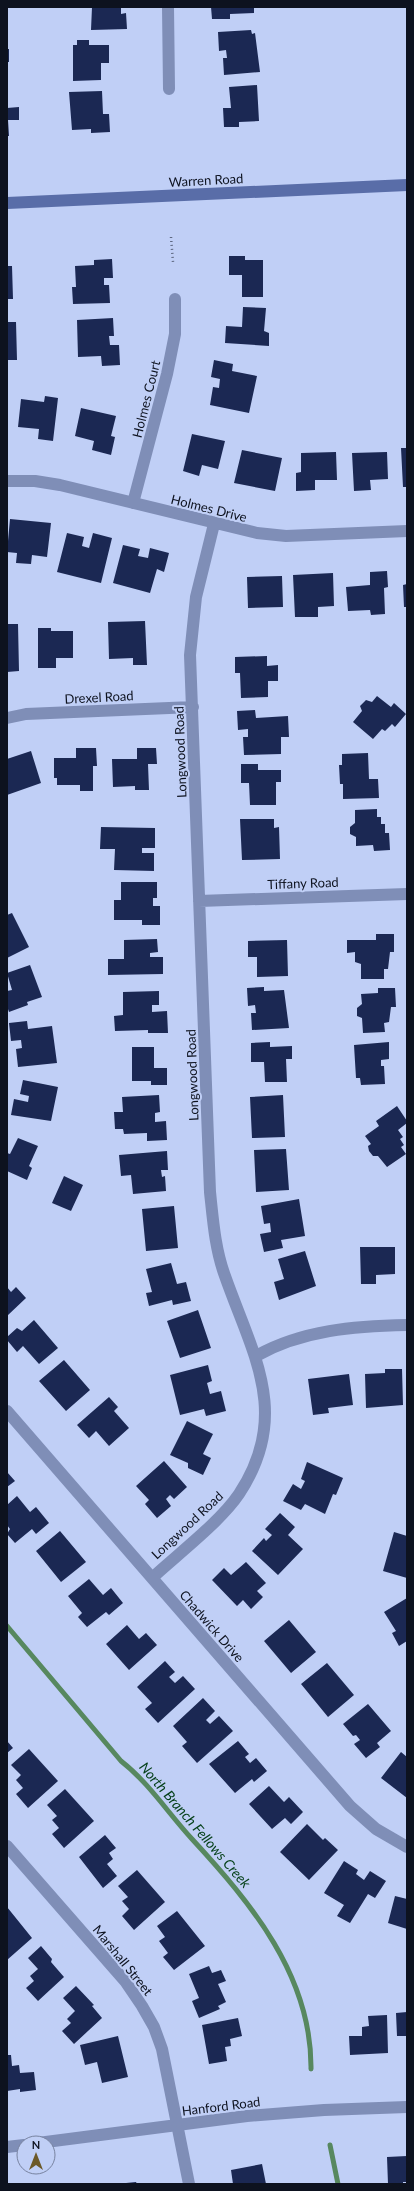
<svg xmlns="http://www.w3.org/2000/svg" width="414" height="2191" font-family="Lato,sans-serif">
<rect width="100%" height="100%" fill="#c0cff6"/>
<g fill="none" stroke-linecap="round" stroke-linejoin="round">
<path stroke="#57885f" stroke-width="5" d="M7 1626 121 1761C149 1783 168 1813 192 1839 251 1903 312 1976 311 2069
M330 2145 338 2184"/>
</g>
<path fill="#1b2853" d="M92 7H126L121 8V14L126 13 127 29 91 30Z
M211 7H254V13L230 14V19H212Z
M251 30 252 34 255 33 260 72 224 75 223 58H227L226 50 219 51 218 32Z
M77 40H89V45H109V63H101V80L73 81V45H77Z
M7 49H9V62H7Z
M257 85 259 121 239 122V127H224L223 108H231L229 87Z
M102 91 103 114H109L110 132 91 133V129L72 130 69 92Z
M19 107V120H8L9 136H7V108Z
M229 256H245V260H263V297H242V275H229Z
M112 259 113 278H104V285H109L110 303 73 304 72 287H76L75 266 94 265V260Z
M7 266H12L13 299H7Z
M243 307 266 308 264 331 269 333V346L225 343 226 326 242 327Z
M113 318 114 336H109L110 345H119L120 365 102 366 101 356 78 357 77 320Z
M7 322H16L17 360H7Z
M214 360 233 364 232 371 257 376 249 413 210 405 213 387 219 388 220 379 211 377Z
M45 396 58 398 53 441 38 439 39 429 18 427 21 399 44 402Z
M81 408 116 416 111 436 115 437 111 455 92 450 94 441 75 436Z
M192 434 225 441 218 469 202 465 199 476 183 471Z
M401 448H407V487H403Z
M242 450 282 458 275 491 234 483Z
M336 452 337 480H315V490L296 491V473L301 472V453Z
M387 452 388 479 370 480 371 490 354 491 352 453Z
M10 519 51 523 47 557 32 555 31 564 16 563 17 553 7 552Z
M67 533 84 537 82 546 89 548 93 533 112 538 101 583 57 572Z
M123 545 140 549 138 556 148 558 150 548 169 553 164 572 157 569 150 593 113 583Z
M387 571 388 587 384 588 385 614 371 615 370 610 348 611 346 587 370 585V572Z
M333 573 334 606 318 607V617H295L293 575Z
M282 576 283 607 248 608 247 577Z
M407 584V607H404L403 585Z
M145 621 147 665H133V658L109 659 108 622Z
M7 624H18L19 671 7 672Z
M38 628H51V631H73V658H56V668H38Z
M267 656V666L278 665V681H268V697L241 698 240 673H235V657Z
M377 696 391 707 394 703 406 714 395 727 392 724 385 731 382 729 373 739 353 722 362 711 360 706 366 700 372 702Z
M255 710 256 718 288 716 289 737H281V754L244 755 243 737H248V729L238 730 237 711Z
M76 748H96L97 766H93V791H80V785H57V778H54V758H76Z
M137 748H156L157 764H148L149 790H135V786L113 787 112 759H137Z
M31 751 41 783 7 795V759Z
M368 753 369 779H378L379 798 343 799V784H340L339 765H342V754Z
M241 764H258V770H281V782H276V805H250L249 783H241Z
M377 809V817H381V824H385V833H389L390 850 374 851 373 845 356 846V837L350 834V827L355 823V810Z
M240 819H274V828L279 827 280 859 242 860Z
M101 827 155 828V848H142V853H154V871L114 870 115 849H100Z
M121 882H157V898H153V906H160V925H142V920H114V900H121Z
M12 913 29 947 7 958V915Z
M376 934H394V952H390L388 969H384V979H361V964L355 962V952L347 953V940H376Z
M157 939 158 952 150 953V957H163V974L108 975V959H124V940Z
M287 940 288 976 257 977V957H248V941Z
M30 965 42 997 27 1002 28 1005 9 1012 7 1006V991L12 990 7 973Z
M264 987V991L284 990 289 1028 252 1030 251 1013H256L255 1005 248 1006 247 988Z
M378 988H395L396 1007H391L389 1022 384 1023 385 1032 363 1033 362 1018 357 1016V1008L362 1004 361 994 378 993Z
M159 991V1005H152V1012L167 1011 168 1033H148V1030L115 1031 114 1016 123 1015V992Z
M27 1021 28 1029 52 1026 57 1063 18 1067 16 1049 22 1048 21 1040 11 1041 9 1023Z
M270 1042V1047L292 1046V1059H286L287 1082H265L264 1062H251V1043Z
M389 1042V1059L381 1060V1066H384L385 1084 361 1085 360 1078H356L354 1045Z
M132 1047H154V1068H167V1085H151V1081H132Z
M23 1080 58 1087 51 1121 11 1115 14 1099 28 1102 29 1096 20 1094Z
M159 1095 160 1112 155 1113V1122L166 1121 167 1140 147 1141V1133L124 1134 123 1129H115L114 1112H123L122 1097Z
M283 1095 285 1137 252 1138 250 1097Z
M397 1106 407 1121V1123L398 1130 403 1137 400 1139 404 1145 401 1147 406 1154 387 1167 378 1156H373L369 1151 368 1146 371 1144 365 1136 379 1126 376 1121Z
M18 1138 38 1146 29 1166 32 1168 27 1180 7 1171V1153L10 1154Z
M286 1149 289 1190 256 1192 254 1150Z
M167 1151 168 1170H161L162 1177 165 1176 166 1191 133 1194 131 1175 121 1176 119 1155Z
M64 1176 83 1185 71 1211 52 1203Z
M299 1199 305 1236 281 1240 283 1248 264 1252 260 1234 271 1232 270 1223 264 1224 261 1206Z
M174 1206 178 1248 146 1251 142 1209Z
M360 1247H395V1274L376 1275V1284H361Z
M305 1251 316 1286 279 1300 274 1282 284 1279 278 1259Z
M171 1263 177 1284 186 1282 191 1301 173 1305 172 1300 149 1306 146 1293 152 1292 146 1269Z
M7 1287 11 1292 16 1287 26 1298 7 1316Z
M198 1310 211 1348 180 1358 167 1321Z
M34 1320 58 1348 39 1364 23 1346 17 1352 7 1340V1337L17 1328 22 1331Z
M64 1360 90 1390 66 1411 39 1381Z
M208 1365 212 1381 207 1383 210 1394 221 1391 226 1411 206 1416 204 1409 180 1415 170 1375Z
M385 1369H402L403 1405 366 1408 365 1374 385 1373Z
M349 1374 353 1405 328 1408 329 1413 313 1415 308 1379Z
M109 1397 118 1407 114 1411 129 1428 109 1446 96 1431 89 1438 77 1425Z
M187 1421 213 1434 203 1454 211 1458 203 1475 188 1468V1463L170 1455Z
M164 1461 187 1487 174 1499 170 1495 166 1499 171 1506 157 1518 145 1504 149 1500 136 1486Z
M307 1462 343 1478 336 1495 333 1494 325 1514 305 1504 301 1510 283 1501 293 1484 301 1489 305 1481 301 1479Z
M7 1472 15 1481 7 1487Z
M17 1496 30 1512 36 1507 49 1523 36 1534 32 1529 15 1543 7 1534 10 1529 7 1525V1505Z
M280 1513 295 1527 288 1535 303 1549 278 1575 252 1551 264 1538 266 1541 272 1535 265 1529Z
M60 1531 86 1562 61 1582 36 1551Z
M394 1532 407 1536V1578L383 1571Z
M246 1562 266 1583 257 1591 263 1597 251 1609 243 1600 237 1606 212 1580 224 1568 231 1575Z
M89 1579 103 1595 111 1588 123 1603 109 1615 106 1612 87 1627 78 1617 82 1613 68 1596Z
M407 1598V1641L399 1646 392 1633 396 1631 384 1612Z
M289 1620 316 1652 291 1673 264 1641Z
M127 1625 139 1639 146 1633 157 1645 129 1670 106 1644Z
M165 1661 175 1672 169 1677 175 1683 183 1676 195 1689 158 1723 145 1709 152 1703 137 1687Z
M327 1663 354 1695 328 1717 301 1684Z
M203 1698 215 1711 206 1720 210 1724 219 1716 233 1731 197 1763 182 1746 187 1742 173 1726Z
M368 1704 391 1731 377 1743 380 1747 366 1758 354 1744 360 1740 356 1735 353 1736 343 1724Z
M7 1741 13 1748 7 1753Z
M238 1741 249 1754 245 1757 250 1763 256 1758 267 1771 254 1782 252 1779 235 1793 209 1764Z
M29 1749 58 1781 28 1808 16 1794 23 1788 16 1780 21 1775 11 1765Z
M401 1752 407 1757V1798L381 1778Z
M269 1786 284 1802 289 1797 303 1812 291 1824 285 1818 272 1829 249 1804Z
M65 1789 94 1821 64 1848 52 1834 59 1828 52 1820 57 1816 47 1805Z
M307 1824 323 1840 325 1838 338 1850 309 1880 280 1852Z
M105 1835 116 1848 109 1853 113 1859 107 1864 117 1876 103 1888 79 1857Z
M344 1861 358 1870 356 1874 364 1880 370 1871 386 1881 375 1898 368 1894 350 1923 337 1916 344 1905 324 1893Z
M137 1870 165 1902 134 1930 122 1916 129 1909 122 1901 128 1897 118 1886Z
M395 1896 407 1899V1929L388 1923Z
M7 1907 32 1938 7 1960Z
M177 1911 205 1946 174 1970 163 1957 168 1953 159 1941 165 1937 157 1926Z
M41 1946 52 1959 51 1962 64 1977 38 2001 26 1988 34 1981 30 1976 38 1969 28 1958Z
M209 1966 212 1973 221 1970 226 1981 218 1984 226 2002 218 2006 220 2009 199 2018 192 2001 199 1998 189 1974Z
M76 1986 94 2005 92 2006 102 2018 74 2044 62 2031 71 2023 67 2019 75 2011 63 1998Z
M407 2012V2036H397L396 2013Z
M387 2015 388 2053 350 2055 349 2036H362V2027L369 2026 368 2016Z
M238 2018 242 2036 230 2039 231 2046 225 2047 227 2061 209 2064 202 2025Z
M118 2036 128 2077 102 2083 97 2062 85 2065 80 2045Z
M7 2055H11L12 2066 19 2065 20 2073 34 2072 36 2090 20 2092V2089L7 2091Z
M407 2156V2182H403V2184H388L387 2157Z
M262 2164 266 2184H233L231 2170Z
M136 2182 137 2184H126V2183Z"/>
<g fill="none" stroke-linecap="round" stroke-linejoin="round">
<path stroke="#5e6881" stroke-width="2.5" stroke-dasharray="1 3" stroke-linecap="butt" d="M171 237 173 262"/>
<path stroke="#7f8eb7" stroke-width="12" d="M168 7 169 89
M7 481H35L60 485 257 533 286 536 407 531
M133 503 167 374 175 334V299
M7 718 26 714 193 707
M199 901 407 894
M256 1356C302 1330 355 1326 407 1325
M7 1411 350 1806 376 1829 407 1847
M152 1578C178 1554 220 1522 239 1494 292 1414 252 1353 225 1276 215 1249 213 1220 210 1192L190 655 196 597 214 524
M7 1846 125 1981 142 2006 154 2027 162 2049 189 2184
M38 2143 247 2116 324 2110 407 2107
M7 2147 24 2145"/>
<path stroke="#596da8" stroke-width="12" d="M7 203 407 185"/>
</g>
<g text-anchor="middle" stroke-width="4" stroke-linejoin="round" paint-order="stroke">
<g font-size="13" fill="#0d121f" stroke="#c0cff6">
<text transform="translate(206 180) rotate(-3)" y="5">Warren Road</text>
<text transform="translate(146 399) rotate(-76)" y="5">Holmes Court</text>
<text transform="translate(209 508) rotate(14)" y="5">Holmes Drive</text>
<text transform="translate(99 697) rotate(-3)" y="5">Drexel Road</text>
<text transform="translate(180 752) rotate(-92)" y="5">Longwood Road</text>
<text transform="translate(303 883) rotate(-2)" y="5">Tiffany Road</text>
<text transform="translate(192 1075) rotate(-92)" y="5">Longwood Road</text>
<text transform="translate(187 1525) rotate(-43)" y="5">Longwood Road</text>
<text transform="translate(212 1626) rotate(49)" y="5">Chadwick Drive</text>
<text transform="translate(123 1960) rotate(51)" y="5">Marshall Street</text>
<text transform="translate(221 2106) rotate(-7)" y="5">Hanford Road</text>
</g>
<g font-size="14" font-style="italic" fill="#033f17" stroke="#c0cff6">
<text transform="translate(195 1825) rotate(49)" y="5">North Branch Fellows Creek</text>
</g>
</g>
<rect width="414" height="2191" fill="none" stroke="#0d121f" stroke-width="16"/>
<g transform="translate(36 2155)"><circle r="19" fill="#c0cff6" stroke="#7883a0"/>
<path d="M0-3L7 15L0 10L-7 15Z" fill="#6c5928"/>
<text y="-6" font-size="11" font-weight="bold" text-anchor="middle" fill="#0d121f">N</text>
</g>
</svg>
